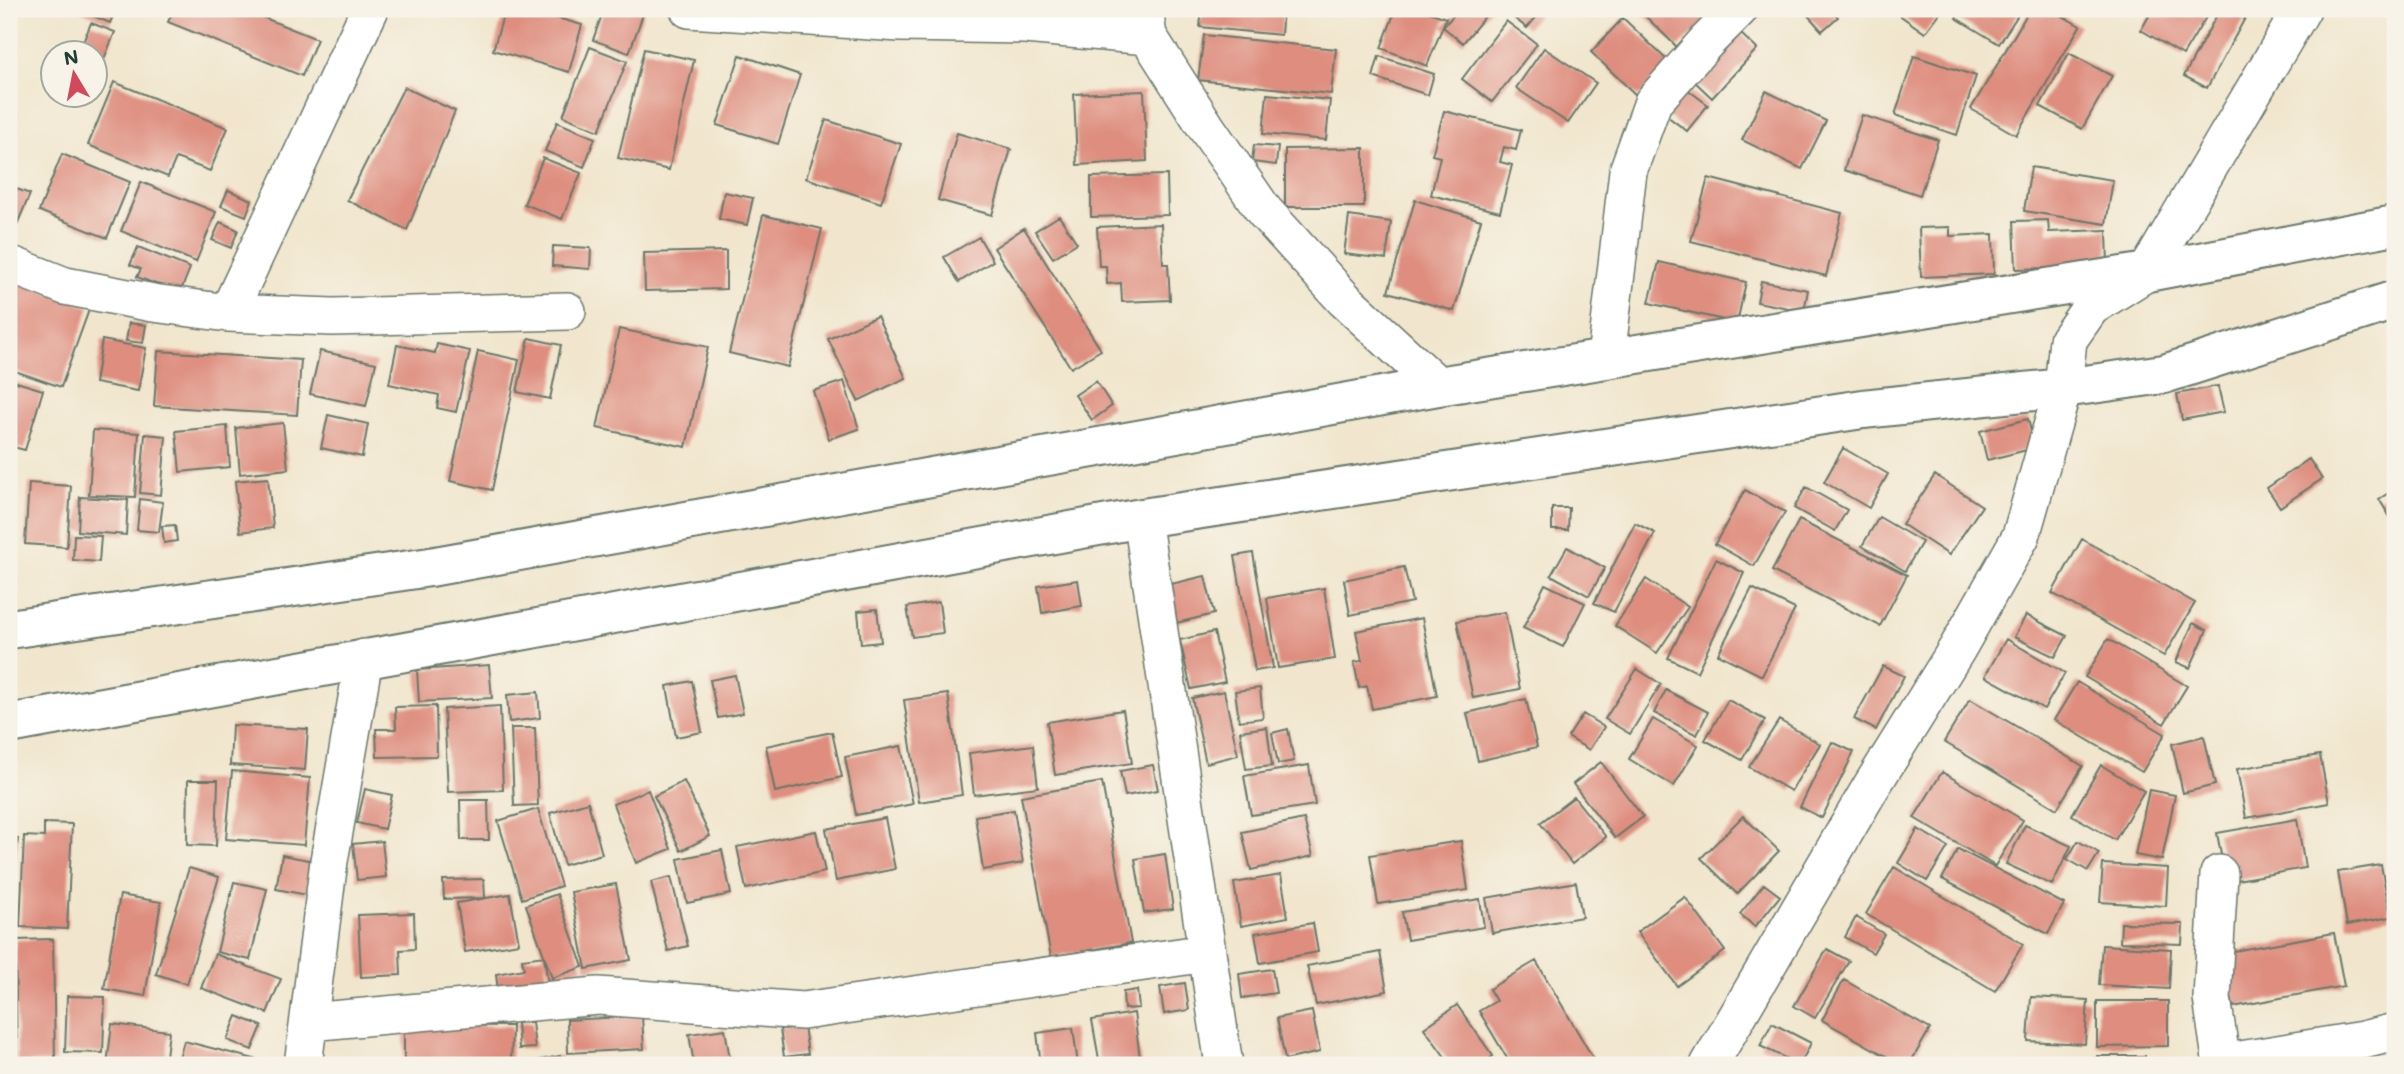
<svg xmlns="http://www.w3.org/2000/svg" width="2404" height="1074" font-family="Mali,sans-serif">
<rect width="100%" height="100%" fill="#f7f3e8"/>
<filter id="ink" filterUnits="userSpaceOnUse"><feTurbulence type="fractalNoise" baseFrequency=".0143" numOctaves="2"/><feDisplacementMap in="SourceGraphic" scale="14" xChannelSelector="R" yChannelSelector="G"/><feConvolveMatrix kernelMatrix="1 2 1 2 8 2 1 2 1" color-interpolation-filters="sRGB"/></filter>
<filter id="wash" filterUnits="userSpaceOnUse"><feTurbulence type="fractalNoise" baseFrequency=".00686" numOctaves="4" result="noise"/><feDisplacementMap in="SourceGraphic" scale="28" xChannelSelector="R" yChannelSelector="G"/><feGaussianBlur stdDeviation="1.57" result="paint"/><feColorMatrix in="noise" values="0 0 0 0 0 0 0 0 0 0 0 0 0 0 0 0 0 1.4 0 .05"/><feComposite in="paint" operator="in"/></filter>
<g filter="url(#wash)">
<rect width="100%" height="100%" fill="#f1e6cd"/>
<g id="blocks">
<path fill="#de8d7e" d="M76 9H116L110 23Z
M174 9H242L317 39 302 76 168 22Z
M505 9H525L582 25 569 72 493 50Z
M572 9H593L591 15Z
M604 9H645L629 53 593 40Z
M1059 9H1089L1087 16Z
M1202 9H1283L1281 35 1200 27Z
M1396 9H1421L1446 18 1427 66 1381 48Z
M1459 9H1491L1463 43 1443 27Z
M1511 9H1543L1527 28 1508 13Z
M1638 9H1718L1678 48Z
M1806 9H1831L1838 17 1822 31 1804 11Z
M1891 9H1943L1925 33Z
M1961 9H2022L1999 44 1956 18Z
M2030 9H2050L2080 26 2016 135 1971 109Z
M2153 9H2211L2183 55 2141 30Z
M2220 9H2250L2207 88 2184 76Z
M1623 18 1670 63 1638 97 1591 52Z
M1506 21 1537 44 1492 102 1462 79Z
M91 23 115 32 104 59 94 55V52L80 49Z
M1737 30 1757 49 1712 98 1692 79Z
M1204 35 1336 49 1331 94 1198 80Z
M590 47 627 61 599 131 563 116Z
M1544 48 1596 83 1568 123 1516 88Z
M644 49 694 60 669 170 618 158Z
M2069 53 2112 76 2082 129 2040 106Z
M740 55 800 75 778 144 717 125Z
M1379 56 1434 74 1428 95 1373 77Z
M1914 56 1976 76 1957 135 1895 115Z
M114 82 228 128 210 171 176 158 168 177 88 145Z
M1683 86 1708 105 1687 131 1663 113Z
M404 87 455 111 407 230 347 200Z
M1144 91 1147 161 1077 165 1074 94Z
M1766 91 1826 121 1802 169 1742 140Z
M1267 94 1330 100 1326 140 1263 134Z
M1444 111 1521 130 1516 150 1504 147 1500 162 1512 165 1500 212 1431 195 1440 157 1432 155Z
M1862 115 1938 140 1920 195 1844 170Z
M826 120 901 144 881 203 806 178Z
M557 122 595 138 584 167 545 151Z
M957 133 1011 149 992 215 938 200Z
M1254 145 1278 147 1276 165 1252 162Z
M1364 148V207H1285V149Z
M62 154 130 182 107 238 39 211Z
M543 158 581 173 562 219 524 204Z
M2031 167 2113 180 2106 224 2024 211Z
M1167 175 1168 215 1091 217V177Z
M1708 178 1842 213 1826 276 1691 241Z
M141 182 216 212 196 262 121 231Z
M9 186 30 194 16 227 9 225Z
M228 190 252 200 246 216 221 206Z
M724 192 753 198 747 225 719 219Z
M1415 200 1481 220 1454 311 1388 292Z
M763 215 822 229 788 367 729 353Z
M1059 216 1077 243 1053 258 1035 231Z
M1349 216 1391 222 1386 259 1344 254Z
M2048 220 2049 232 2107 230 2108 266 2016 269 2014 221Z
M220 222 238 230 231 248 212 240Z
M1161 224 1163 264H1168L1170 300 1122 302 1121 283 1107 284 1106 266H1099L1097 227Z
M1950 227V236L1993 234 1994 274 1921 277 1919 228Z
M1024 228 1101 350 1071 368 994 248Z
M979 237 993 261 959 282 944 257Z
M553 246 591 248 590 269 552 266Z
M138 247 190 268 180 293 137 277 141 269 130 265Z
M726 251V289L645 291 644 253Z
M1659 262 1746 282 1737 323 1649 303Z
M15 281 90 307 61 387 9 369V298Z
M1761 281 1808 290 1804 311 1757 302Z
M877 316 906 378 858 401 828 339Z
M129 323 146 325 143 343 126 341Z
M619 329 708 347 686 447 597 428Z
M529 338 561 345 550 399 517 392Z
M102 340 146 348 138 391 95 383Z
M437 344 470 351 456 412 437 408 439 395 389 384 397 345 435 353Z
M158 351 301 360 297 415 154 406Z
M320 351 376 363 366 406 310 394Z
M478 351 519 360 492 490 450 481Z
M13 381 43 390 25 450 9 446V394Z
M844 381 859 429 829 439 813 391Z
M1096 381 1112 406 1092 420 1075 395Z
M2218 386 2224 412 2182 420 2177 394Z
M328 415 368 424 362 457 321 448Z
M2028 419 2035 448 1987 460 1980 431Z
M283 423 288 469 240 474 236 428Z
M227 426 230 467 180 472 176 431Z
M93 430 139 433 135 497 89 495Z
M145 434 166 436 161 495 140 493Z
M1843 448 1888 474 1869 508 1824 482Z
M2309 459 2322 479 2280 507 2267 488Z
M1935 475 1982 506 1949 555 1902 524Z
M268 478 273 528 240 532 235 481Z
M29 483 71 486 67 547 25 544Z
M1806 487 1847 510 1835 531 1794 508Z
M2395 489V525L2379 499Z
M1745 490 1785 512 1754 566 1715 544Z
M80 497 128 500 126 535 78 531Z
M140 499 163 502 159 532 137 530Z
M1552 508H1569L1568 530H1552Z
M1879 517 1922 542 1905 571 1862 546Z
M1799 520 1907 575 1880 626 1772 571Z
M1635 523 1655 533 1614 612 1594 603Z
M175 525 177 541 164 543 162 526Z
M74 535 101 536 99 562 73 560Z
M2082 539 2195 603 2164 656 2052 593Z
M1567 547 1605 568 1589 596 1551 575Z
M1253 553 1273 668 1255 671 1235 556Z
M1716 559 1744 573 1697 672 1668 658Z
M1404 567 1412 602 1350 615 1344 580Z
M1205 576 1214 614 1172 624 1163 586Z
M1646 579 1688 607 1657 653 1615 626Z
M1078 580 1082 606 1042 613 1038 586Z
M1545 584 1585 603 1563 647 1523 628Z
M1324 588 1335 659 1278 668 1267 598Z
M1752 588 1795 609 1762 676 1718 654Z
M939 602 943 633 912 637 907 607Z
M877 609 881 642 861 644 858 611Z
M1505 612 1520 689 1473 698 1457 621Z
M2026 615 2067 636 2055 657 2014 637Z
M1422 618 1437 696 1372 709 1367 686 1359 688 1354 662 1362 661 1356 631Z
M2193 623 2207 630 2190 668 2176 662Z
M1214 632 1225 682 1191 689 1180 640Z
M2006 639 2065 673 2044 709 1985 676Z
M2108 639 2187 686 2164 724 2085 677Z
M489 665 492 698 419 702 417 670Z
M1883 666 1904 676 1876 730 1854 719Z
M1637 669 1661 684 1630 734 1605 719Z
M735 675 743 713 718 718 710 680Z
M692 681 702 732 676 737 667 686Z
M2077 682 2165 734 2142 772 2054 720Z
M1260 688 1263 718 1239 721 1235 691Z
M1666 690 1708 712 1697 735 1654 713Z
M1224 691 1238 755 1206 763 1192 698Z
M538 692 540 718 509 722 507 695Z
M948 694 962 795 919 802 904 700Z
M1526 699 1537 747 1478 761 1467 713Z
M1970 699 2083 766 2057 809 1944 742Z
M1728 700 1765 720 1742 760 1705 740Z
M436 706 437 756 377 757 376 729H396L395 707Z
M500 706 503 790 448 792 444 709Z
M1123 710 1132 763 1055 775 1047 722Z
M1583 714 1604 727 1589 750 1568 737Z
M1653 719 1698 745 1674 786 1629 759Z
M1779 720 1820 744 1791 791 1749 767Z
M232 725 308 729 305 770 230 765Z
M1267 727 1272 766 1246 769 1240 731Z
M511 728H535L538 805 514 806Z
M1288 729 1294 761 1278 764 1272 733Z
M832 732 842 777 775 792 766 746Z
M2204 736 2215 785 2183 793 2172 744Z
M1832 742 1854 752 1822 818 1800 807Z
M1033 745 1038 787 974 795 969 753Z
M901 746 913 804 856 815 845 757Z
M2320 755 2329 803 2246 818 2237 769Z
M1601 762 1643 817 1615 838 1573 784Z
M1153 765 1158 790 1125 796 1120 771Z
M1309 765 1315 805 1251 815 1244 776Z
M2101 765 2144 791 2115 840 2072 815Z
M232 771 310 778 304 845 226 839Z
M1942 772 2023 820 1995 866 1914 818Z
M188 780H218L216 846 187 845Z
M684 781 710 836 681 851 654 796Z
M1102 782 1131 943 1051 957 1021 796Z
M365 789 392 795 384 829 357 823Z
M648 790 671 849 636 863 613 804Z
M2149 790 2175 795 2162 860 2135 855Z
M1574 797 1606 837 1572 864 1540 823Z
M460 800H488L489 840H461Z
M588 802 602 854 564 865 550 813Z
M538 809 561 886 522 899 498 821Z
M1014 810 1023 863 983 870 975 816Z
M1743 816 1779 851 1737 894 1701 858Z
M885 818 895 869 836 881 826 829Z
M1304 819 1313 856 1251 870 1242 832Z
M2297 819 2305 868 2226 882 2217 833Z
M44 823 72 824 67 929 20 927 24 836 44 837Z
M2025 825 2071 846 2052 885 2006 864Z
M1918 829 1948 847 1927 881 1898 863Z
M816 831 825 872 746 889 737 847Z
M9 838 18 839 12 888H9Z
M382 841 386 877 357 880 353 844Z
M1461 841 1468 890 1378 904 1370 855Z
M2078 841 2099 853 2088 871 2067 859Z
M1958 849 2064 904 2048 934 1942 879Z
M722 850 731 894 687 903 678 859Z
M1165 854 1173 909 1144 913 1135 859Z
M282 855 314 861 307 895 276 889Z
M2103 864 2168 868 2166 906 2100 902Z
M2381 865 2391 917 2347 925 2338 872Z
M1894 867 2023 944 1995 991 1866 914Z
M189 868 219 877 187 984 156 974Z
M1281 875 1288 917 1241 926 1234 883Z
M671 877 688 946 668 951 651 882Z
M484 879 485 898 444 899 443 880Z
M234 882 267 889 250 960 217 952Z
M1576 882 1582 917 1492 933 1486 898Z
M616 884 631 960 586 969 571 892Z
M1764 884 1780 896 1755 927 1740 914Z
M510 894 519 943 465 952 457 903Z
M557 894 583 967 552 978 526 905Z
M120 895 161 902 145 996 104 989Z
M1685 897 1725 951 1677 986 1637 932Z
M1480 899 1484 927 1407 940 1402 912Z
M414 913 415 949 400 950 401 975 361 977 358 915Z
M1856 917 1884 934 1873 953 1845 937Z
M1313 923 1318 952 1260 963 1255 933Z
M2121 923 2183 924 2182 944 2120 942Z
M2334 933 2344 986 2233 1007 2223 953Z
M53 939 55 1062 17 1063 15 940Z
M2102 945 2171 949 2169 989 2099 985Z
M1827 949 1849 961 1815 1018 1794 1006Z
M1380 952 1387 991 1316 1005 1307 966Z
M215 954 281 979 267 1013 201 988Z
M544 956 549 990 499 998 496 974 524 969 522 959Z
M1536 961 1596 1063 1592 1065H1511L1479 1011 1496 1001 1489 989Z
M1272 969 1276 993 1242 998 1239 974Z
M1844 980 1930 1029 1909 1065H1902L1822 1020Z
M1185 983 1189 1010 1164 1014 1160 987Z
M1137 990 1139 1008 1124 1009 1123 992Z
M67 996 105 997 103 1053 65 1052Z
M2031 997 2088 1000 2085 1044 2028 1041Z
M2097 1001H2168V1046L2097 1047Z
M1457 1005 1493 1056 1481 1065H1451L1424 1028Z
M1312 1011 1320 1052 1285 1060 1277 1018Z
M1134 1013 1141 1065H1100L1092 1020Z
M237 1016 262 1026 252 1050 227 1040Z
M642 1016 644 1049 568 1053 567 1020Z
M532 1022 535 1048 519 1049 517 1023Z
M1772 1023 1811 1043 1800 1065 1760 1046Z
M112 1024 169 1031 165 1065H107Z
M404 1025 512 1026 511 1065H404Z
M804 1026 808 1054 784 1057 780 1029Z
M1073 1028 1078 1065H1041L1037 1033Z
M725 1029 731 1065H694L689 1034Z
M184 1041 274 1064V1065H177Z
M560 1056 562 1065H525V1063Z
M2097 1056H2145V1065H2097Z
M1332 1059 1333 1065H1309V1064Z"/>
</g>
</g>
<g filter="url(#ink)">
<use href="#blocks" fill-opacity="0" stroke="#68786a" stroke-width="2"/>
<g fill="none" stroke-linecap="round" stroke-linejoin="round">
<defs>
<path id="street" d="M689 9 900 23 1025 25 1148 36
M1144 9 1148 36 1206 127 1264 211 1344 299 1438 386
M9 264 65 286 153 303 228 313 333 317 567 311
M228 313 370 9
M1606 358 1628 171 1653 102 1707 41 1739 9
M1142 518 1224 1065
M2219 874 2212 998 2222 1065
M309 1022 598 996 803 1011 1207 953
M2222 1063 2363 1040 2395 1032
M303 1065 329 861 364 658
M1709 1065 1871 787 1957 649 2021 536 2063 388 2068 340 2091 307 2147 272 2302 9"/>
<path id="secondary" d="M9 629 430 567 1438 386 2147 272 2395 225
M9 724 1142 518 1863 409 2063 388 2164 374 2395 300"/>
</defs>
<use href="#street" stroke="#68786a" stroke-width="40"/>
<use href="#secondary" stroke="#68786a" stroke-width="42"/>
<use href="#street" stroke="#fff" stroke-width="37"/>
<use href="#secondary" stroke="#fff" stroke-width="38"/>
</g>
</g>
<rect width="2404" height="1074" fill="none" stroke="#f7f3e8" stroke-width="35"/>
<g transform="translate(74 74) rotate(350)"><circle r="33" fill="#f7f3e8" stroke="#a1aaa0" stroke-width="2"/>
<path d="M0-5L12 26L0 18L-12 26Z" fill="#d1495b"/>
<text y="-10" font-size="19" font-weight="bold" text-anchor="middle" fill="#1f3d34">N</text>
</g>
</svg>
